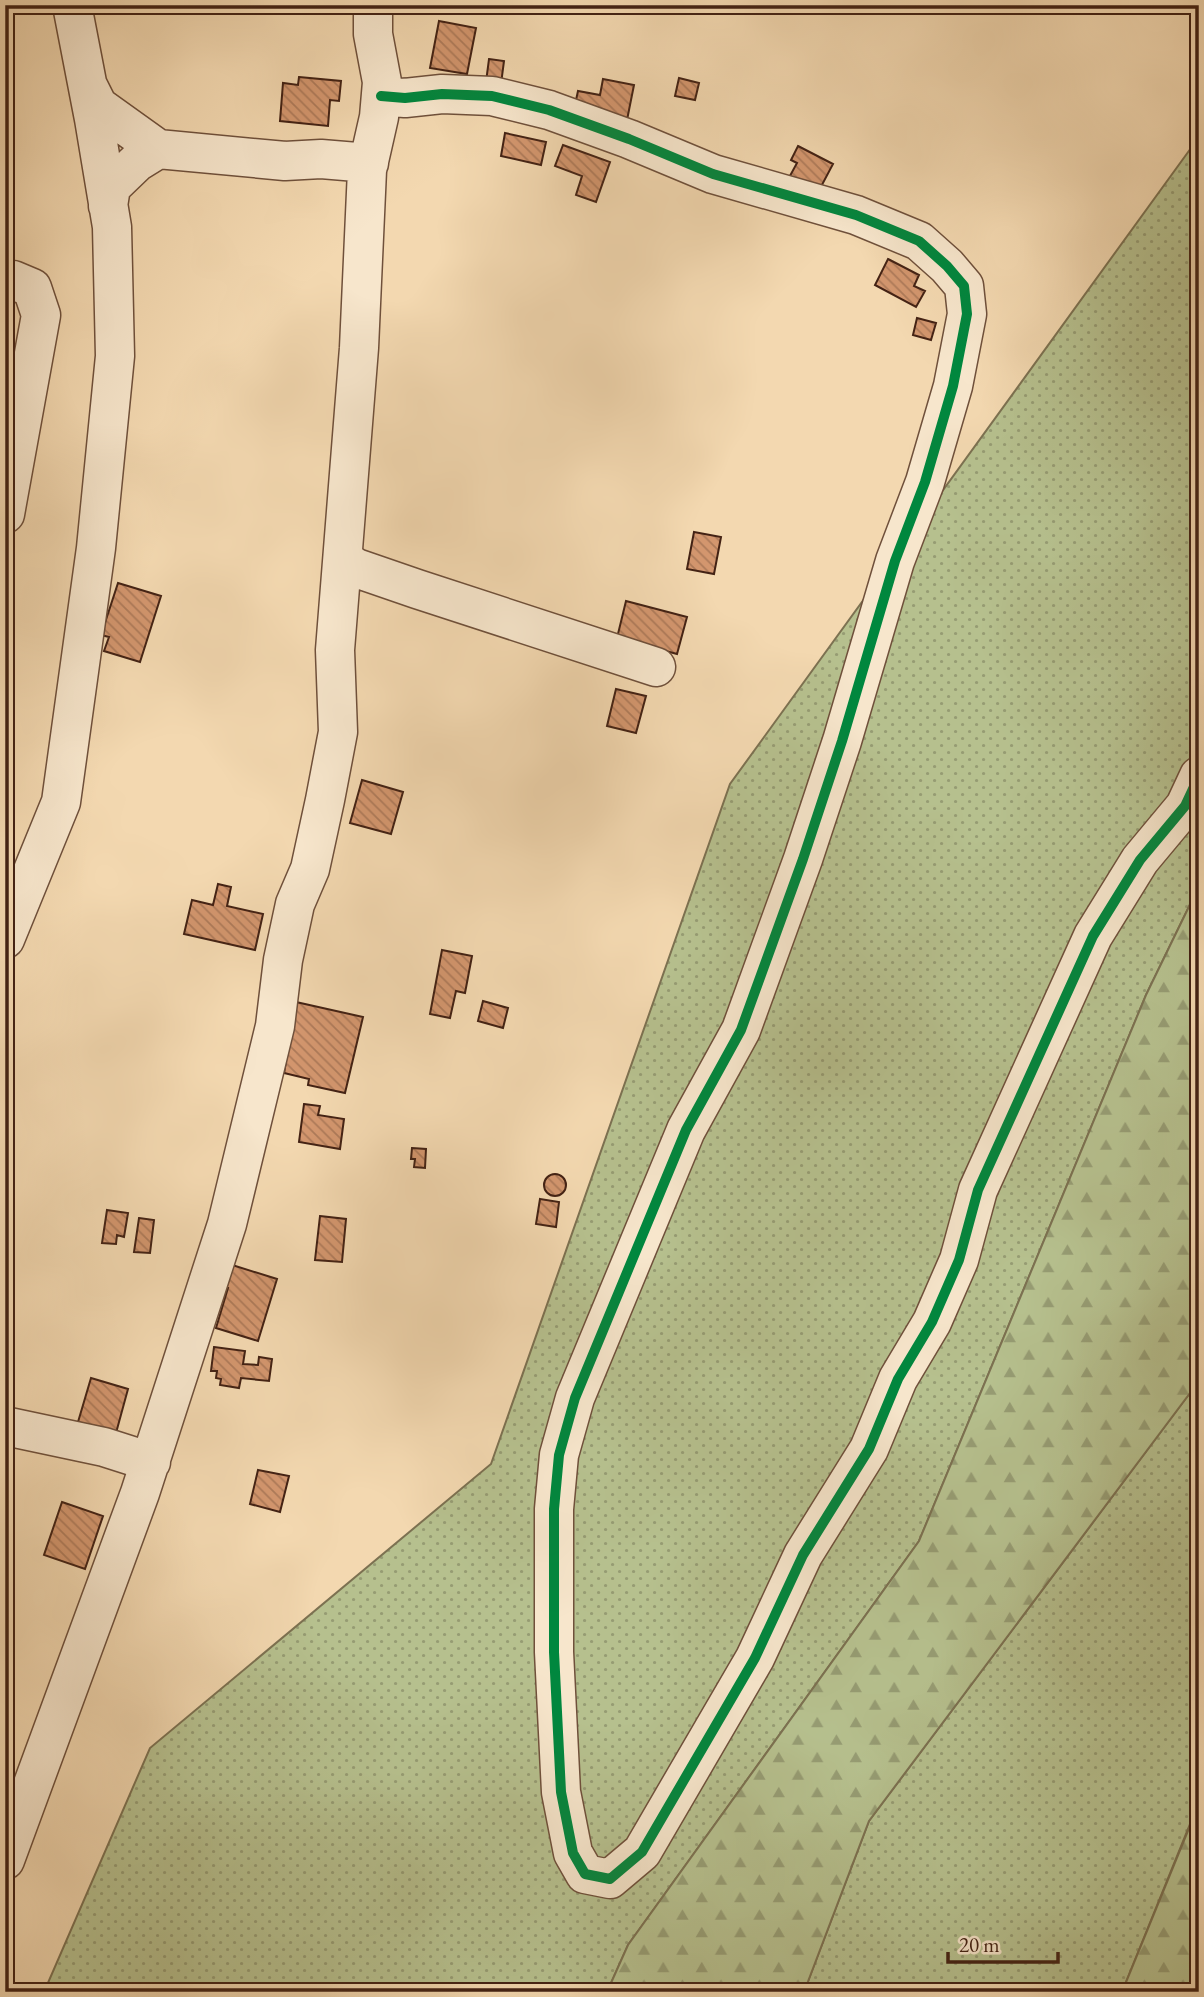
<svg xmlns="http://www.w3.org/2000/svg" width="1204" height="1997" font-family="'EB Garamond',serif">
<defs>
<pattern id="grass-dots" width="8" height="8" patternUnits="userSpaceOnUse" patternTransform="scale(1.75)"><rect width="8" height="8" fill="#b6c08e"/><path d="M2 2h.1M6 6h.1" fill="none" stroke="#969c73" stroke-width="1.8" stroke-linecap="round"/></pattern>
<pattern id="forest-firs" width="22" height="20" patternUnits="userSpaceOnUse" patternTransform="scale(1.75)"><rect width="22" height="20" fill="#b6c08e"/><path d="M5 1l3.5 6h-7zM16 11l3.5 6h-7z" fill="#969c73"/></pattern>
<pattern id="building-back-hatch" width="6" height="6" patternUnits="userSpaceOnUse" patternTransform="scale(1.75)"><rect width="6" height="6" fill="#d3966e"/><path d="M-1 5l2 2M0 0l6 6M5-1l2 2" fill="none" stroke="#ad7a59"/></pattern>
</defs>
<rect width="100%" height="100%" fill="#f3d8b0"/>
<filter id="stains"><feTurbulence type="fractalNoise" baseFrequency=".00286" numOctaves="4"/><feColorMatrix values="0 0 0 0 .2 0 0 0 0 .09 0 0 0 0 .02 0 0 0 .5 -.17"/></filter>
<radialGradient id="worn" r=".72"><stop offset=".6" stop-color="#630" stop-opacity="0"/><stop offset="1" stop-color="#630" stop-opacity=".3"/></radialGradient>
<path fill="url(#grass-dots)" stroke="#7c7151" stroke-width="2" d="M1199 137V886L1146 995 919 1541 628 1945 607 1992H44L150 1748 491 1464 730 784Z
M1199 1381V1802L1122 1992H804L869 1821Z"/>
<path fill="url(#forest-firs)" stroke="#7c7151" stroke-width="2" d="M1199 886V1381L869 1821 804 1992H607L628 1945 919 1541 1146 995Z
M1199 1802V1992H1122L1190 1826Z"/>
<path fill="url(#building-back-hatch)" stroke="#432214" stroke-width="2" d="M439 21 476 28 467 74 430 68Z
M489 59 504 61 501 84 486 82Z
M299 77 341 81 339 101 330 100 328 126 280 121 283 83 298 85Z
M679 78 699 83 695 100 675 96Z
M603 79 634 85 626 125 573 114 578 91 600 95Z
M505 133 546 142 541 165 501 156Z
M563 145 610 162 596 202 576 195 582 176 555 166Z
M798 146 833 164 814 200 785 185 797 163 791 160Z
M888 259 919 275 914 286 925 291 916 307 875 285Z
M917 318 936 323 931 340 913 335Z
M694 532 721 537 714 574 687 569Z
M118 583 161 596 140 662 104 651 109 637 101 635Z
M626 601 687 617 677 654 617 638Z
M616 689 646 696 636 733 607 726Z
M362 780 403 792 391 834 350 823Z
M218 884 231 887 227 906 263 914 255 950 184 934 192 900 213 905Z
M442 950 472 956 465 993 456 991 450 1018 430 1014Z
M483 1001 508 1008 503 1028 478 1021Z
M296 1002 363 1017 345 1093 308 1085 309 1079 284 1073 286 1061 282 1059Z
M304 1104 320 1106 318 1115 344 1119 340 1149 299 1142Z
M412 1148 426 1149 425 1168 414 1167 415 1159H411Z
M544 1185a11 11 0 1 1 22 0a11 11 0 1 1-22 0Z
M540 1199 559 1202 556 1227 536 1224Z
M107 1210 128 1213 124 1237 117 1235 116 1244 102 1243Z
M320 1216 346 1219 342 1262 315 1260Z
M139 1218 154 1220 150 1253 134 1252Z
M229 1264 277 1279 258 1341 216 1328 228 1288 222 1286Z
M214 1347 245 1351 243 1364 258 1365 259 1357 272 1359 269 1381 241 1378 239 1388 220 1385 221 1379 216 1378 217 1371H211Z
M91 1378 128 1389 116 1433 78 1422Z
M258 1470 289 1476 280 1512 250 1504Z
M62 1502 103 1516 85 1569 44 1555Z"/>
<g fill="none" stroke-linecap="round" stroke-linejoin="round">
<defs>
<path id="minor" d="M88 86 98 106 158 149
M381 96 405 98 442 94 492 96 549 110 629 139 713 174 856 215 919 241 947 266 964 286 967 314 953 386 925 482 895 561 842 741 803 859 741 1030 686 1130 575 1398 559 1455 554 1509V1652L561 1792 573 1853 585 1874 610 1879 642 1852 755 1658 803 1555 869 1449 898 1379 932 1322 959 1260 978 1190 1093 936 1140 860 1185 806 1199 776
M108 206 111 187 137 162 158 149 285 161 321 159 369 163
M5 281 13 280 32 288 41 315 5 514
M343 559 356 568 417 589 656 667
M5 939 61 802 96 548 115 356 112 227 94 119 72 5
M5 1426 104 1447 151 1462
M5 1860 140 1493 227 1224 275 1026 283 960 295 904 310 869 325 800 338 732 335 650 359 348 367 170 379 117 382 82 373 34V5"/>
</defs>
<use href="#minor" stroke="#6f503b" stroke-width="41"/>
<use href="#minor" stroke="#f7e6cc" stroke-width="38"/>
<defs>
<path id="cycleway" d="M381 96 405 98 442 94 492 96 549 110 629 139 713 174 856 215 919 241 947 266 964 286 967 314 953 386 925 482 895 561 842 741 803 859 741 1030 686 1130 575 1398 559 1455 554 1509V1652L561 1792 573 1853 585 1874 610 1879 642 1852 755 1658 803 1555 869 1449 898 1379 932 1322 959 1260 978 1190 1093 936 1140 860 1185 806 1199 776"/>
</defs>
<use href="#cycleway" stroke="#f7e6cc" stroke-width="15"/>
<use href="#cycleway" stroke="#00873e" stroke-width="10"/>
</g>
<rect width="1204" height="1997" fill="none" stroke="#f3d8b0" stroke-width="28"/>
<rect x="7" y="7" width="1190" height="1983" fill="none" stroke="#432214" stroke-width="3.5"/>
<rect x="14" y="14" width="1176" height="1969" fill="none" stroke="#432214" stroke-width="2"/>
<path d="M948 1952v10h110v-10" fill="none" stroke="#432214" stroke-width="3.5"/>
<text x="959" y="1952" font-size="21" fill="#432214" stroke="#f7e6cc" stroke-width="5" paint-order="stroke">20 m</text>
<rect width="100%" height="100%" filter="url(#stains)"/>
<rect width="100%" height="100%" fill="url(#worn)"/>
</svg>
